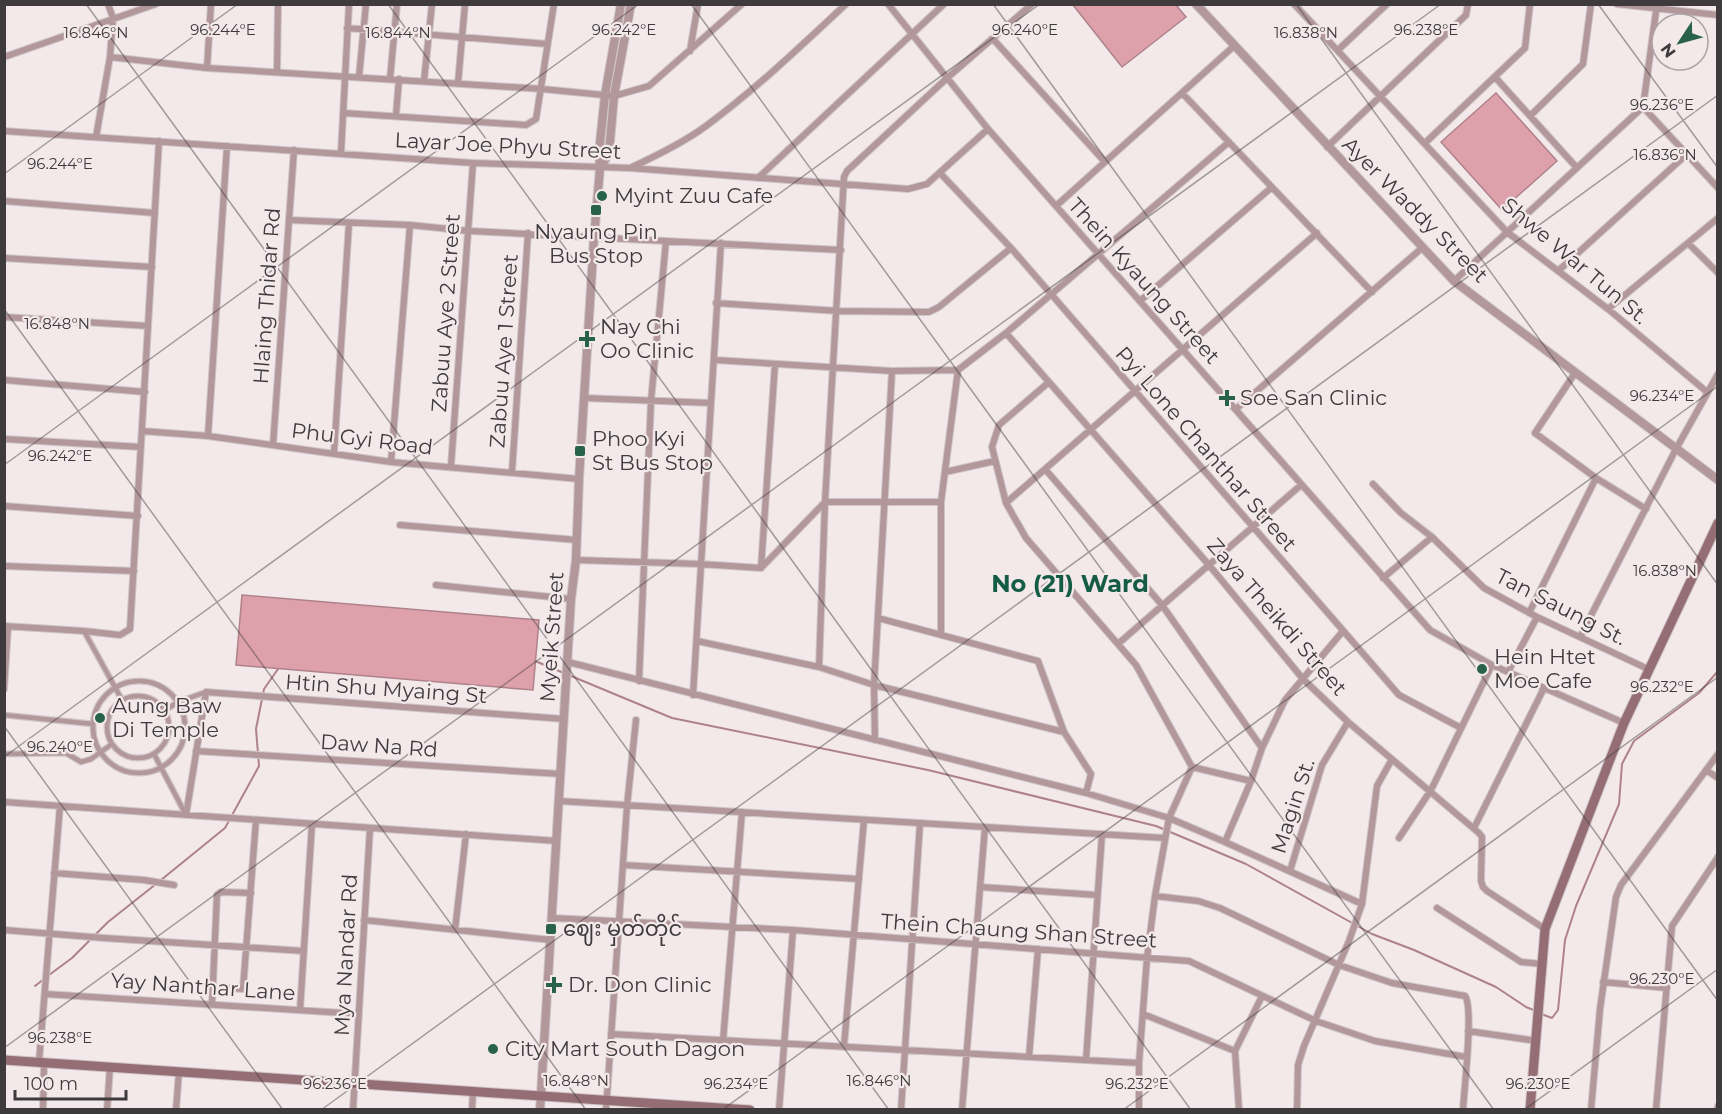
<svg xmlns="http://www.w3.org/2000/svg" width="1722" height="1114" font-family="Montserrat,'Noto Sans Myanmar',sans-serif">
<rect width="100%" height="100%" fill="#f3e8ea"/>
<path fill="#dea1ac" stroke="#ae828a" stroke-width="1.5" d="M1073 5H1176L1186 17 1122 67Z
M1496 93 1557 161 1502 210 1441 142Z
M242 595 539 620 533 690 236 665Z"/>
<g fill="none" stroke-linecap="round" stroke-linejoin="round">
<path stroke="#ae828a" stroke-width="2" d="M535 661 672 718 928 770 1156 826 1246 864 1372 934 1414 950 1496 987 1526 1007 1536 1011
M161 880 225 828 259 766 256 729 264 689 278 669
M49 975 72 958 108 922 156 884
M35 986 44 979
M1541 1014 1552 1018 1558 1010 1565 940 1576 906 1619 804 1622 764 1634 741 1699 693 1718 671"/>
<defs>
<path id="pedestrian" d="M84 631 122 700
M93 727a46 46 0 1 1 92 0a46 46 0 1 1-92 0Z
M107 727a31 31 0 1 1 62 0a31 31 0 1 1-62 0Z
M164 711 178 702 206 692
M4 715 93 724
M4 754 66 753 81 762 91 759 112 744
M154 754 186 815"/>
<path id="minor" d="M888 4 988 129 1430 630 1492 665 1624 723
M1294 4 1507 232 1608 309 1707 392
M1617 4 1718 15
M347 28 547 44
M993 39 1105 162
M1338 50 1387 4
M690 51 698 4
M4 57 156 4
M110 57 207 68 542 89 614 96 649 86 742 4
M207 68 211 4
M277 72 278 4
M359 77 366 4
M1495 77 1577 168
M390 79 397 4
M424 81 432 4
M458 83 465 4
M1182 93 1372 292
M1643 107 1718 188
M343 113 526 125 536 119 554 4
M396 115 399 79
M1530 116 1583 64 1591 4
M4 131 473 163 630 168 908 189 927 184 988 129
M96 137 110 57 113 18 108 4
M1425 143 1525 48 1530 4
M1327 147 1466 15 1468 4
M341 153 349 4
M630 168C656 156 683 143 706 126 756 89 801 46 846 4
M940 173 1011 248 1399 695 1461 728
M758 178 944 4
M4 201 155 213
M1056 206 1234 46
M289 220 410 225 469 231 841 250
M1688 243 1718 273
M4 258 152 267
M1558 271 1687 154
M1454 281 1643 107 1657 4
M1140 301 1272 187
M716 303 838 311 929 312 939 307 1011 248
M1608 309 1718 218
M4 317 148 326
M1006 333 1209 565 1303 679 1348 722 1479 833 1482 837 1481 881 1483 887 1487 891 1545 929
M715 360 892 371 958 370 1006 333 1229 142
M1575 373 1535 433 1596 478 1646 509
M4 380 145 392
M1049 382 999 425 992 447 1006 503 1026 538 1136 665 1192 767 1251 781
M584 398 711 403 721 243
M1236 409 1422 248
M142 431 208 436 391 462 579 479
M208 436 227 146
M4 439 141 447
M273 445 294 150
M334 453 349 223
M391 462 410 225
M451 466 473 163
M1045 469 1162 605 1262 748
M512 472 528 233
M945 472 995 461
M1373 484 1401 513 1432 537
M1006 503 1317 233
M4 506 138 516
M400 525 577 540
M576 560 700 564 761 568 825 502 844 177 847 171 946 79 1032 4
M4 566 134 571
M761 568 775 364
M1383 578 1432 537 1484 588 1537 617 1648 669
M436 585 571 599
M1529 613 1596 478
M878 618 1038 661 1064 732 1091 774 1086 793
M4 626 84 631 120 635 130 629 159 141
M941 635V502L958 370
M1580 637 1676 449 1718 374
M697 641 819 667 874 685 1064 732
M1119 643 1301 485
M568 662 1086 793 1169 818 1225 842 1362 904
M819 667 825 502H941
M1508 672 1537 617
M639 681 651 401 666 241
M4 689 8 627
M693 695 711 403
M875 740 874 685 892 371
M196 751 561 774
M1706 770 1718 778
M559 801 1165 838
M4 802 557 841
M186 815 206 692 564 719
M1474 828 1544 688
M1399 838 1431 790 1492 665
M1225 842 1251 781 1262 748 1285 700 1343 631
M623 865 859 879
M1290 871 1322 765 1348 722
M54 873 144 880 174 885
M980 887 1097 895
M1155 896 1198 901 1220 908 1339 965 1392 983 1465 996C1474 1007 1464 1090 1463 1110
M1437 908 1521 962 1543 964
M552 918 793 930 1189 961 1316 1021 1375 1041 1466 1057
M364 920 551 940
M4 930 104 938 304 951
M455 930 466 834
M1603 982 1667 988
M213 987 243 989 256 820
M45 994 359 1014
M212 1004 217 895 221 892 251 893
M300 1010 312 824
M1143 1014 1235 1051
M1468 1031 1537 1041
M611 1034 1139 1063
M723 1041 742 812
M844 1046 864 820
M1029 1057 1038 949
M1086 1060 1102 834
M39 1062 60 806
M43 1110 44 1063
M107 1110 110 1067
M176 1110 179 1071
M353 1110 370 828
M472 1110 473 1092
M606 1110 627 806 636 720
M779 1110 793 930
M901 1110 920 823
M962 1110 985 827
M1139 1110V1063L1147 958 1155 896 1169 818 1192 767
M1239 1110 1235 1051 1262 996
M1297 1110 1298 1065 1304 1046 1349 941 1362 904 1377 786 1392 759
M1591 1110 1600 1009 1616 897 1621 885 1718 754
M1656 1110 1672 926 1718 857
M1717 1110 1718 1106"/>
<path id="tertiary" d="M1196 4 1454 281 1718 480
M601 167 609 153 614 96 631 4
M540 1110 571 599 576 560 579 479 594 238 600 168 599 152 605 95 621 4"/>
<path id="secondary" d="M4 1060 750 1110
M1530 1110 1545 929 1624 723 1718 523"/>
</defs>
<use href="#pedestrian" stroke="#cfc5c7" stroke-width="7"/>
<use href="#minor" stroke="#cfc5c7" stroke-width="8"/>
<use href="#tertiary" stroke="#cfc5c7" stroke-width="10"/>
<use href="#secondary" stroke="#cfc5c7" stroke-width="11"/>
<use href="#pedestrian" stroke="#b2979b" stroke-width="4.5"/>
<use href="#minor" stroke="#b2979b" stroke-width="6"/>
<use href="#tertiary" stroke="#b2979b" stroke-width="8"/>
<use href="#secondary" stroke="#956e75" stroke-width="9"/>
</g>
<path fill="none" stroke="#3f3b3c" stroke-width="1.5" stroke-opacity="0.45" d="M86 4 889 1110M388 4 1191 1110M691 4 1494 1110M993 4 1718 1001M1296 4 1718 585M1598 4 1718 168M4 174 238 4M4 309 586 1110M4 465 639 4M4 726 283 1110M4 757 1040 4M4 1048 1441 4M321 1110 1718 95M722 1110 1718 386M1123 1110 1718 677M1524 1110 1718 969"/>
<g fill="#28624c" stroke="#f3e8ea" stroke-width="2">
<circle cx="602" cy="196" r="6"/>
<rect x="590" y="204" width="12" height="12" rx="3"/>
<path d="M584 330h6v6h6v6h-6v6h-6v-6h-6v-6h6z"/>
<path d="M1224 389h6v6h6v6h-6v6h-6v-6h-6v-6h6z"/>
<rect x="574" y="445" width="12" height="12" rx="3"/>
<circle cx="1482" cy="669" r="6"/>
<circle cx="100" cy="718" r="6"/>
<rect x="545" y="923" width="12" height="12" rx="3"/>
<path d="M551 976h6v6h6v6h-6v6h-6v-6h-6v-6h6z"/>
<circle cx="493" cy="1049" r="6"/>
</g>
<g text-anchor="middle" stroke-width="4.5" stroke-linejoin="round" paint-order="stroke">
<g font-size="21" fill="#3f3b3c" stroke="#f3e8ea">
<text transform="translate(508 146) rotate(3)" y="7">Layar Joe Phyu Street</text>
<text transform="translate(1415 210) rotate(45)" y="7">Ayer Waddy Street</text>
<text transform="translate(1575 261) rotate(40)" y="7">Shwe War Tun St.</text>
<text transform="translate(1144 281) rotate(48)" y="7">Thein Kyaung Street</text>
<text transform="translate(267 296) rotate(-86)" y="7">Hlaing Thidar Rd</text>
<text transform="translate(446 313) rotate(-86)" y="7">Zabuu Aye 2 Street</text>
<text transform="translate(504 351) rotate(-86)" y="7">Zabuu Aye 1 Street</text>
<text transform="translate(362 439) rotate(7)" y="7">Phu Gyi Road</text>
<text transform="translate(1206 449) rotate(49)" y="7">Pyi Lone Chanthar Street</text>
<text transform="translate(1561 607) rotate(27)" y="7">Tan Saung St.</text>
<text transform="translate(1277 617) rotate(49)" y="7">Zaya Theikdi Street</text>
<text transform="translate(552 637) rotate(-86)" y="7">Myeik Street</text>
<text transform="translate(386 689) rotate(4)" y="7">Htin Shu Myaing St</text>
<text transform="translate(379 746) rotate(4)" y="7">Daw Na Rd</text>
<text transform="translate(1293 806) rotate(-72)" y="7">Magin St.</text>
<text transform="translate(1019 931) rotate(4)" y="7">Thein Chaung Shan Street</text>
<text transform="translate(346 955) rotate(-87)" y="7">Mya Nandar Rd</text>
<text transform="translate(203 987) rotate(4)" y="7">Yay Nanthar Lane</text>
</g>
<g font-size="21" fill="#3f3b3c" stroke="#f3e8ea" text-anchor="start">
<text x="614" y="203">Myint Zuu Cafe</text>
<text x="596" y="239" text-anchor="middle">Nyaung Pin<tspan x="596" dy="24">Bus Stop</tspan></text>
<text x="600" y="334">Nay Chi<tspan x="600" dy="24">Oo Clinic</tspan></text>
<text x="1240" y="405">Soe San Clinic</text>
<text x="592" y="446">Phoo Kyi<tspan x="592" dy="24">St Bus Stop</tspan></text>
<text x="1494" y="664">Hein Htet<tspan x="1494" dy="24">Moe Cafe</tspan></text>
<text x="112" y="713">Aung Baw<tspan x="112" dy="24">Di Temple</tspan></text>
<text x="563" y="936">ဈေး မှတ်တိုင်</text>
<text x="568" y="992">Dr. Don Clinic</text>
<text x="505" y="1056">City Mart South Dagon</text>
</g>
<g font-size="24" font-weight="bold" fill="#145c43" stroke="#f3e8ea">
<text x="1070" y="592">No (21) Ward</text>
</g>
</g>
<g font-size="15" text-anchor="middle" fill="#3f3b3c" stroke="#f3e8ea" stroke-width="4.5" stroke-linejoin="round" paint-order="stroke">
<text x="223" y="35">96.244°E</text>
<text x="624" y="35">96.242°E</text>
<text x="1025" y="35">96.240°E</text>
<text x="1426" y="35">96.238°E</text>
<text x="96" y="38">16.846°N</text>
<text x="398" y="38">16.844°N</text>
<text x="1306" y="38">16.838°N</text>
<text x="1662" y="110">96.236°E</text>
<text x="1665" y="160">16.836°N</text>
<text x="60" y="169">96.244°E</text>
<text x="57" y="329">16.848°N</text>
<text x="1662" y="401">96.234°E</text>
<text x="60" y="461">96.242°E</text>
<text x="1665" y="576">16.838°N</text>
<text x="1662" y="692">96.232°E</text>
<text x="60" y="752">96.240°E</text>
<text x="1662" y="984">96.230°E</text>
<text x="60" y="1043">96.238°E</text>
<text x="576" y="1086">16.848°N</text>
<text x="879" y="1086">16.846°N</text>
<text x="335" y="1089">96.236°E</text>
<text x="736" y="1089">96.234°E</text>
<text x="1137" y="1089">96.232°E</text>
<text x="1538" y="1089">96.230°E</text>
</g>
<rect width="1722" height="1114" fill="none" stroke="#3f3b3c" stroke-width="12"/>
<g transform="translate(1680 42) rotate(234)"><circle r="28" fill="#f3e8ea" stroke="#aba3a4" stroke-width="1.5"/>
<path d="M0-4.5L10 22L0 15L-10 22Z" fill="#28624c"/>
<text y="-9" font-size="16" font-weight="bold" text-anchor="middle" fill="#3f3b3c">N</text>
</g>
<path d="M15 1090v9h111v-9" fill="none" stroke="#3f3b3c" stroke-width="3"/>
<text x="24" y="1090" font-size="18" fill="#3f3b3c" stroke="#f3e8ea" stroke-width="4.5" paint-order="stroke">100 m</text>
</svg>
